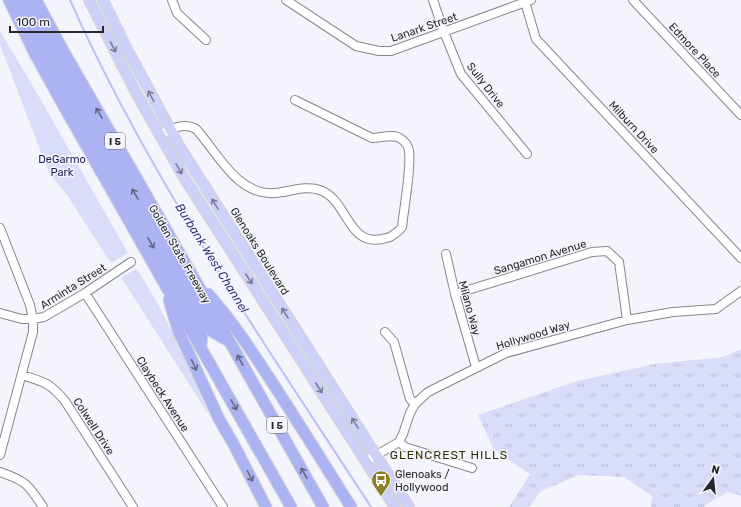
<svg xmlns="http://www.w3.org/2000/svg" width="741" height="507" font-family="Rubik,sans-serif">
<defs>
<pattern id="grass-tufts" width="24" height="20" patternUnits="userSpaceOnUse"><rect width="24" height="20" fill="#d9ddf9"/><path d="M3 7l-1-3M5 7V3M7 7l1-3M15 17l-1-3M17 17v-4M19 17l1-3" fill="none" stroke="#babed6"/></pattern>
</defs>
<rect width="100%" height="100%" fill="#f4f5fc"/>
<path fill="url(#grass-tufts)" d="M741 349V496L728 492 705 505 704 507H651L652 496 624 477 579 475 541 491 529 507H509L530 474 494 450 478 415 574 382 654 364 723 357Z"/>
<path fill="#d9ddf9" d="M0 31 38 95 128 253 111 263 67 195 49 173 0 45Z
M137 269 155 299 179 345 210 417 121 277Z"/>
<g fill="none" stroke-linecap="round" stroke-linejoin="round">
<path stroke="#bcc2f8" stroke-width="2" d="M70 0C150 180 264 342 371 507"/>
<defs>
<path id="minor" d="M172 0 177 13 206 40
M286 0 356 46 379 51H391L531 0
M433 0 444 32 461 74 527 154
M633 0 741 115
M525 2 536 39 741 258
M159 135C171 129 183 122 196 129 218 153 237 196 275 193 289 192 306 185 320 190 348 200 347 246 382 239 386 238 390 238 393 235 396 233 400 230 402 227 403 222 403 216 404 212 406 195 411 167 409 151 409 147 405 141 401 139 394 133 381 138 372 138L295 100
M0 228 30 305 33 319V332L0 455
M446 254 455 294 476 367
M85 293 223 507
M455 294 592 252 607 251 619 262 627 320
M0 313 22 319H33L44 317 85 293 131 262
M385 332 394 342 410 399 415 404
M22 375C44 382 49 382 65 401L133 507
M399 442 405 447 472 468
M366 461 399 442 403 434 410 413 415 404 428 392 506 353 627 320 673 312 716 309 741 291
M0 472C26 481 28 484 43 507"/>
<path id="major" d="M89 0 135 91 183 176 395 507
M103 0 127 49 181 149 409 507"/>
<path id="highway" d="M9 0 35 54 61 101 291 507
M18 0 56 76 202 332 201 347
M28 0 46 37 213 332 230 342
M36 0 64 52 195 280 323 507
M208 294C230 318 248 345 266 373 295 417 323 462 351 507
M169 300 178 330 219 419 234 445 266 507"/>
</defs>
<use href="#minor" stroke="#86878d" stroke-width="10"/>
<use href="#major" stroke="#d4d4d5" stroke-width="12"/>
<use href="#highway" stroke="#d4d4d5" stroke-width="13"/>
<use href="#minor" stroke="#fff" stroke-width="8"/>
<use href="#major" stroke="#cdd1f8" stroke-width="10"/>
<use href="#highway" stroke="#acb3f3" stroke-width="11"/>
</g>
<defs><path id="oneway-shaft" d="M-6 0H5M1.5-3L5.5 0L1.5 3" fill="none" stroke-width="1.6" stroke-linecap="round" stroke-linejoin="round"/></defs>
<g stroke="#7a7d92">
<use href="#oneway-shaft" transform="translate(113 47) rotate(63)"/>
<use href="#oneway-shaft" transform="translate(151 96) rotate(-118)"/>
<use href="#oneway-shaft" transform="translate(179 169) rotate(60)"/>
<use href="#oneway-shaft" transform="translate(215 204) rotate(-122)"/>
<use href="#oneway-shaft" transform="translate(249 279) rotate(57)"/>
<use href="#oneway-shaft" transform="translate(285 313) rotate(-122)"/>
<use href="#oneway-shaft" transform="translate(319 388) rotate(57)"/>
<use href="#oneway-shaft" transform="translate(355 423) rotate(-122)"/>
</g>
<g stroke="#636785">
<use href="#oneway-shaft" transform="translate(99 113) rotate(-120)"/>
<use href="#oneway-shaft" transform="translate(135 194) rotate(-120)"/>
<use href="#oneway-shaft" transform="translate(151 243) rotate(60)"/>
<use href="#oneway-shaft" transform="translate(240 360) rotate(-119)"/>
<use href="#oneway-shaft" transform="translate(194 365) rotate(65)"/>
<use href="#oneway-shaft" transform="translate(234 405) rotate(60)"/>
<use href="#oneway-shaft" transform="translate(304 473) rotate(-119)"/>
<use href="#oneway-shaft" transform="translate(250 476) rotate(63)"/>
</g>
<defs>
<symbol id="bus-pin" viewBox="-11 -11 22 30"><path d="M0 17L-7.5 6A9.5 9.5 0 1 1 7.5 6Z" fill="#8e8027" stroke="#f4f5fc"/><path d="M-5-6H5V4H4V6H2V4H-2V6H-4V4H-5ZM-3.5-4V0h7V-4ZM-3.5 1.2v1.5H-2V1.2ZM2 1.2v1.5H3.5V1.2Z" fill="#fff"/></symbol>
</defs>
<g fill-rule="evenodd">
<use href="#bus-pin" x="370" y="469" width="22" height="30"/>
</g>
<g text-anchor="middle" stroke-width="3" stroke-linejoin="round" paint-order="stroke">
<g fill="#f4f5fc" stroke="#65666a" stroke-width="1">
<rect x="105" y="133" width="20" height="16" rx="3"/>
<rect x="267" y="417" width="20" height="16" rx="3"/>
</g>
<g font-size="10" font-weight="bold" fill="#28292b">
<text x="115" y="145">I 5</text>
<text x="277" y="429">I 5</text>
</g>
<g font-size="11" fill="#28292b" stroke="#f4f5fc">
<text transform="translate(424 27) rotate(-19)" y="4">Lanark Street</text>
<text transform="translate(695 50) rotate(47)" y="4">Edmore Place</text>
<text transform="translate(486 85) rotate(52)" y="4">Sully Drive</text>
<text transform="translate(634 127) rotate(47)" y="4">Milburn Drive</text>
<text transform="translate(260 251) rotate(58)" y="4">Glenoaks Boulevard</text>
<text transform="translate(180 254) rotate(60)" y="4">Golden State Freeway</text>
<text transform="translate(540 257) rotate(-17)" y="4">Sangamon Avenue</text>
<text transform="translate(73 286) rotate(-32)" y="4">Arminta Street</text>
<text transform="translate(470 308) rotate(75)" y="4">Milano Way</text>
<text transform="translate(533 335) rotate(-17)" y="4">Hollywood Way</text>
<text transform="translate(163 394) rotate(57)" y="4">Claybeck Avenue</text>
<text transform="translate(94 426) rotate(57)" y="4">Colwell Drive</text>
</g>
<g font-size="11" fill="#221e5c" stroke="#f4f5fc">
<text x="62" y="163">DeGarmo<tspan x="62" dy="13">Park</tspan></text>
</g>
<g font-size="11" fill="#28292b" stroke="#f4f5fc" text-anchor="start">
<text x="395" y="478">Glenoaks /<tspan x="395" dy="13">Hollywood</tspan></text>
</g>
<g font-size="12" font-style="italic" fill="#383878" stroke="#f4f5fc">
<text transform="translate(212 258) rotate(58)" y="4">Burbank West Channel</text>
</g>
<g font-size="12" letter-spacing="1" fill="#373005" stroke="#f4f5fc">
<text x="449" y="459">GLENCREST HILLS</text>
</g>
</g>
<g transform="translate(713 479) rotate(15)" stroke="#f4f5fc" stroke-width="3" paint-order="stroke">
<path d="M0-3L7 15L0 10L-7 15Z" fill="#28292b"/>
<text y="-6" font-size="11" font-weight="bold" text-anchor="middle" fill="#28292b">N</text>
</g>
<path d="M10 26v6h93v-6" fill="none" stroke="#28292b" stroke-width="2"/>
<text x="16" y="26" font-size="12" fill="#28292b" stroke="#f4f5fc" stroke-width="3" paint-order="stroke">100 m</text>
</svg>
